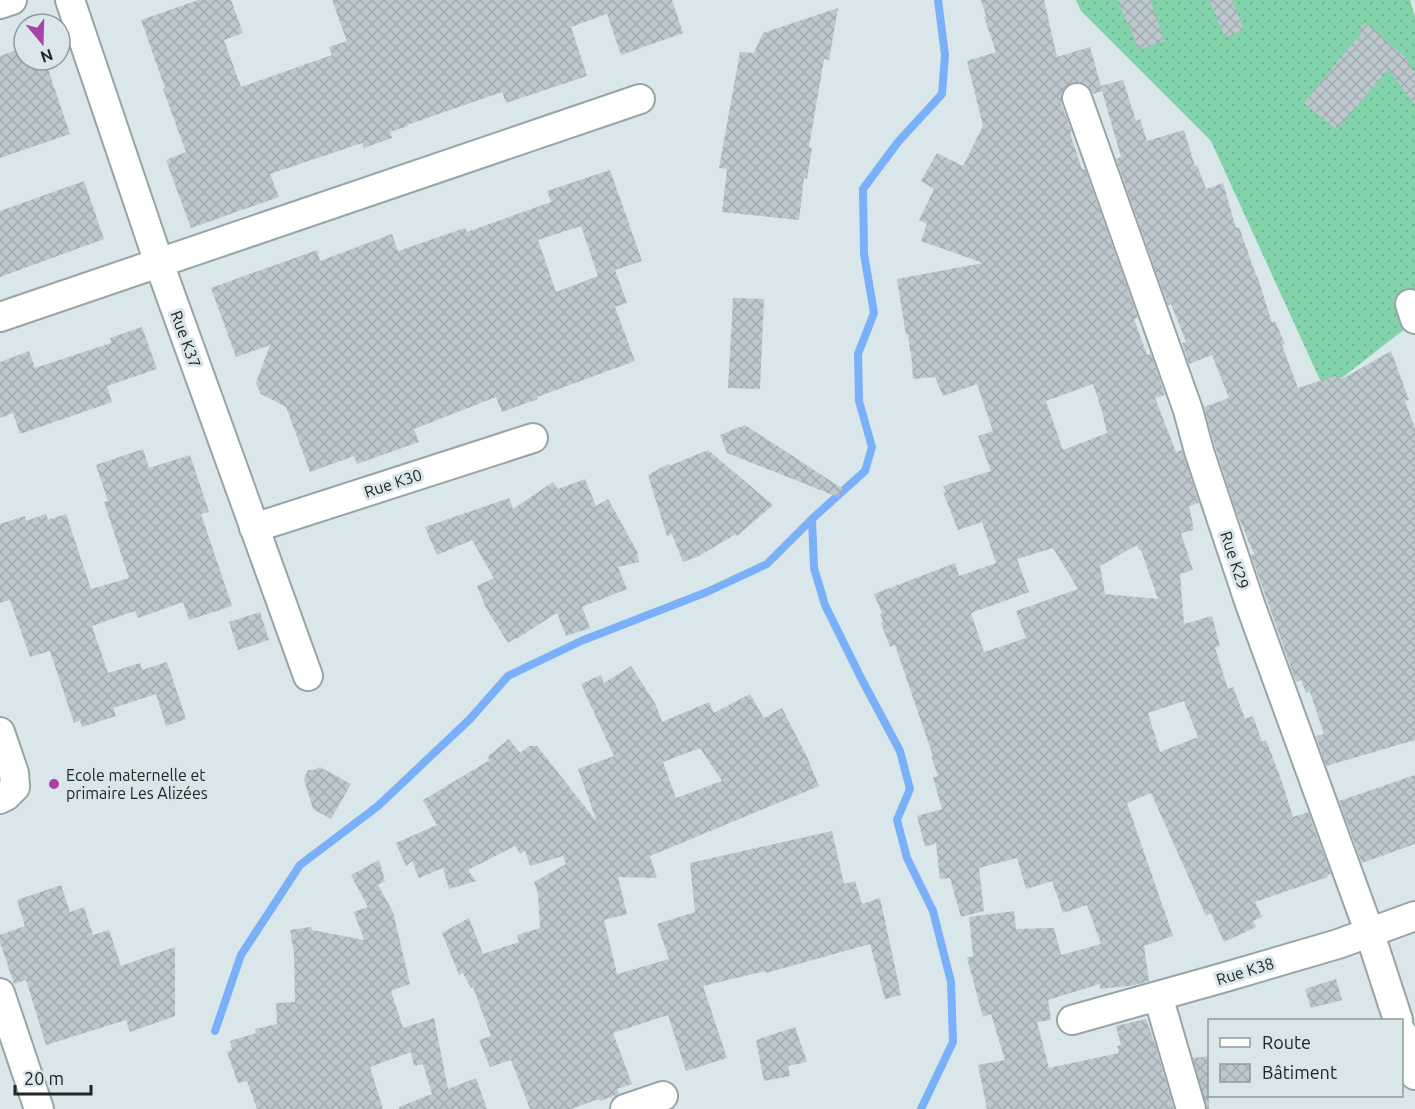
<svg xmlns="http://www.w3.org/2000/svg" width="1415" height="1109" font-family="Ubuntu,sans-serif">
<defs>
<pattern id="grass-dots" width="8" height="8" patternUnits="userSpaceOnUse" patternTransform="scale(1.5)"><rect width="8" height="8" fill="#82d3aa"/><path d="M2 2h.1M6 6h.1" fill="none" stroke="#70b592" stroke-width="1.8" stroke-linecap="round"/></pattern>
<pattern id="building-cross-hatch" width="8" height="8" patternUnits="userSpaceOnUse" patternTransform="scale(1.5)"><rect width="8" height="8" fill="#bcc7ce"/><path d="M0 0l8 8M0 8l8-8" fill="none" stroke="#a1abb1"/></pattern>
</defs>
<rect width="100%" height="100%" fill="#d9e7ea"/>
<path fill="url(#grass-dots)" d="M1076 0H1410L1415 17V321L1325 391 1211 141 1081 11Z"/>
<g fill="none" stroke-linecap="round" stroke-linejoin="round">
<path stroke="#7aaff9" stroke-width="8" d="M215 1031 241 955 300 865 378 806 470 719 508 676 581 641 707 592 767 564 812 519
M921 1109 953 1042 951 982 933 911 907 858 897 820 910 789 900 751 861 678 825 605 814 568 812 519 865 471 872 447 859 401 858 354 874 313 864 254 863 189 898 142 942 94 945 55 938 0"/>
</g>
<path fill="url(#building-cross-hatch)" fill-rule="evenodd" d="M198 0H231L243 33 224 40 241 87 332 55 329 47 347 41 332 0H672L683 33 621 55 607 14 571 27 587 76 506 103 502 92 407 125 408 126 390 132 392 138 364 148 362 143 270 174 279 197 191 228 166 160 186 152 163 89 165 88 141 20Z
M981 0H1044L1057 57 1090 47 1101 86 1123 80 1136 121 1140 119 1147 141 1184 130 1195 166 1197 165 1206 189 1223 183 1236 228 1239 227 1256 275H1257L1272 323 1275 321 1285 344 1282 345 1298 388 1340 374 1342 379 1391 351 1409 400 1405 401 1415 428V740L1326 766 1316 736 1324 734 1310 692 1306 693 1301 680 1296 682 1251 555 1254 554 1236 511 1215 446 1204 407 1229 398 1212 355 1189 364 1182 343 1186 342 1171 304 1168 305 1116 159 1121 157 1102 91 1093 94 1088 86 1079 82 1071 83 1065 87 1061 94V103L1071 130 1072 132 1070 133 1082 169H1085L1138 318 1134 319 1147 355 1151 354 1165 395 1155 398 1176 452 1182 450 1199 503 1189 506 1194 530 1181 533 1193 570 1180 574 1184 624 1212 616 1220 646 1215 648 1228 689 1233 687 1245 719 1253 716 1262 742 1266 740 1281 779 1293 817 1308 812 1331 874 1327 875 1328 877 1255 902 1262 917 1253 921 1256 927 1224 942 1211 913 1206 916 1151 793 1127 803 1173 936 1144 946 1149 981 1135 985 1100 989V984L1048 1000 1051 1020 1037 1022 1049 1068 1119 1053 1117 1046 1121 1045 1116 1026 1146 1019 1155 1044 1174 1109H987L978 1065 1005 1060 991 1014 983 1017 967 958 973 956 969 917 1014 911 1016 929 1054 928 1061 955 1101 944 1087 905 1063 913 1052 881 1026 889 1017 858 979 868 984 911 961 917 950 878 940 879 936 843 925 847 917 816 942 809 933 777 938 776 931 756H933L895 645 890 647 881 623 883 621 880 614 882 613 874 594 955 563 959 576 996 563 982 522 958 530 943 492 946 491 943 486 991 471 978 436 993 431 977 384 943 396 935 377 913 379 911 351H910L908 334 906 335 897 279 983 263 921 241 927 224 919 220 934 189 921 181 937 153 963 166 983 126 967 61 996 52 984 17 986 16ZM1093 384 1102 411 1107 433 1063 450 1046 401ZM1137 545 1139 550H1141L1158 599 1105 594 1100 566ZM1053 548 1078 589 1016 611 1026 638 984 652 971 613 1029 592 1017 559ZM1184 701 1198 737 1160 752 1148 713Z
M1118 0H1150L1164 41 1138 50 1129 24H1127Z
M1209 0H1232L1244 29 1225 37Z
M838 8 829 60 824 59 809 147 812 148 807 179 804 178 799 220 722 212 727 169 719 168 740 52 754 53 763 33Z
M1366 23 1405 57 1415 74V105L1388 69 1337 130 1304 103 1350 46 1362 33 1359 29Z
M24 47V60H45L70 134 0 158V56Z
M610 170 642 261 615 270 627 303 615 307 635 361 537 397 538 399 502 412 496 397 414 429 419 442 357 464 354 456 310 472 286 407 261 394 256 383 270 345 236 357 211 288 317 250 320 261 392 234 398 251 465 228 467 232 551 202 547 191ZM581 226 598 276 556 292 538 240Z
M84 181 104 239 0 277V211Z
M733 298 764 299 760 389 728 388Z
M142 327 157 369 107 386 112 402 20 434 13 413 0 418V362L29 351 35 368 111 343 110 338Z
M745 425 843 489 838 497 727 453 720 435Z
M143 449 149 468 190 455 209 512 201 514 232 606 189 620 183 602 138 618 135 611 92 626 108 673 140 663 142 670 167 662 186 719 166 726 156 694 113 708 116 716 82 727 80 720 74 723 50 651 30 657 10 600 0 603V524L25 516 26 521 46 514 48 520 66 514 91 589 129 578 104 502 108 501 96 465Z
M708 450 773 505 737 536 736 534 699 556 683 562 672 534 667 536 648 475 668 464 669 466Z
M585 479 596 506 608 499 638 553 637 554 639 562 618 567 627 589 582 607 590 628 566 636 557 613 516 639 515 638 508 643 486 608 477 586 494 578 472 540 437 555 425 527 509 498 513 509 553 482 558 489Z
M260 612 269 640 238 650 229 622Z
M631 666 656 705 662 722 709 702 714 713 750 694 764 718 782 708 807 757 819 786 650 856 657 878 618 877 627 914 604 920 617 974 669 959 657 924 695 912 690 863 832 831 844 884 855 881 862 904 880 898 901 995 885 999 870 944 766 973 765 971 703 986 727 1058 686 1071 668 1015 613 1033 632 1084 617 1089 619 1094 600 1101 599 1099 571 1109H530L511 1060 490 1067 479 1040 491 1036 473 987 471 988 463 973 459 975 442 933 469 918 483 954 519 942 517 935 540 928 538 893 534 882 566 864 563 856 530 866 525 851 520 854 515 846 468 870 476 881 449 889 443 868 419 878 412 861 406 866 396 843 437 825 423 800 490 760 487 757 509 739 520 753 529 746H537L597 822 578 769 614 756 581 684 601 675 604 683ZM700 748 722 781 676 798 663 762Z
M320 767 351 784 331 819 313 809 304 779 308 770H314Z
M1415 775V844L1362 863 1339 801Z
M379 860 385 881 378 885 393 912 410 984 391 991 403 1028 434 1018 448 1089 476 1078 487 1109H399V1107L432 1094 423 1064 414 1066 411 1052 370 1067 383 1109H257L247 1081 238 1083 227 1052 232 1050 230 1041 256 1033 255 1029 277 1024 276 1003 295 1002 294 953 290 930 311 927 312 930 364 940 354 912 368 907 351 875Z
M61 885 70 912 84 907 93 935 109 930 121 966 175 947V1016L130 1032 126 1020 46 1045 26 980 14 984 0 942V935L25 926 17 900Z
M1336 979 1342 1000 1311 1008 1305 989Z
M795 1027 807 1062 788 1066 790 1076 764 1081 756 1040Z
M1209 1056V1109H1207L1193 1058Z"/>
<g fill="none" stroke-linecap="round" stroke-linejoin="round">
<defs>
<path id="minor" d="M70 0 159 263 308 676
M0 4 12 0
M1077 98 1188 410 1199 451 1250 604 1369 931 1398 1020
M1410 304 1415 319
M0 317 640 99
M254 528 533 438
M0 732 14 773 15 787 6 796 0 799
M0 993 39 1109
M1158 996 1191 1109
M1072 1020 1222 978 1338 944 1415 916
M1402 1033 1415 1075
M625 1109 663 1096"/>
</defs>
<use href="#minor" stroke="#97a5a7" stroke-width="32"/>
<use href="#minor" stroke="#fff" stroke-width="28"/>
</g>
<circle fill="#a842a7" stroke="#d9e7ea" stroke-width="2" cx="54" cy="784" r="6"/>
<g text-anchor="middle" stroke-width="6" stroke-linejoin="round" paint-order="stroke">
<g font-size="16" fill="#212727" stroke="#d9e7ea">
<text transform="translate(186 339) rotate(70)" y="6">Rue K37</text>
<text transform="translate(393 483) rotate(-18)" y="6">Rue K30</text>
<text transform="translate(1235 560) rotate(72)" y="6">Rue K29</text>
<text transform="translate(1245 971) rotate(-17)" y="6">Rue K38</text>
</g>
<g font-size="16" fill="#212727" stroke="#d9e7ea" text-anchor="start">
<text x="66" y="781">Ecole maternelle et<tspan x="66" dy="18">primaire Les Alizées</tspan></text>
</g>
</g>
<rect x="1208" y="1019" width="195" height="78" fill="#d9e7ea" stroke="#8f9a9c" stroke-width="1.5"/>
<rect x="1220" y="1038" width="30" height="9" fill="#ffffff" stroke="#8f9a9c" stroke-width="1.5"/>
<text x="1262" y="1049" font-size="18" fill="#212727">Route</text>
<rect x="1220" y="1064" width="30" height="18" fill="url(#building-cross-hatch)" stroke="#8f9a9c" stroke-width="1.5"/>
<text x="1262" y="1079" font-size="18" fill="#212727">Bâtiment</text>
<g transform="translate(42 42) rotate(161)"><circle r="28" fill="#d9e7ea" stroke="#8f9a9c" stroke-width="1.5"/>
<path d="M0-4.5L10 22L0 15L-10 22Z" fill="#a842a7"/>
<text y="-9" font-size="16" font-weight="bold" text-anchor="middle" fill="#212727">N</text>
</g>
<path d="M15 1085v9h76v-9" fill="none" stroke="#212727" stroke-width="3"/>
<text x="24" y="1085" font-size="18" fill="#212727" stroke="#d9e7ea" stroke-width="4.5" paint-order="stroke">20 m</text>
</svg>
